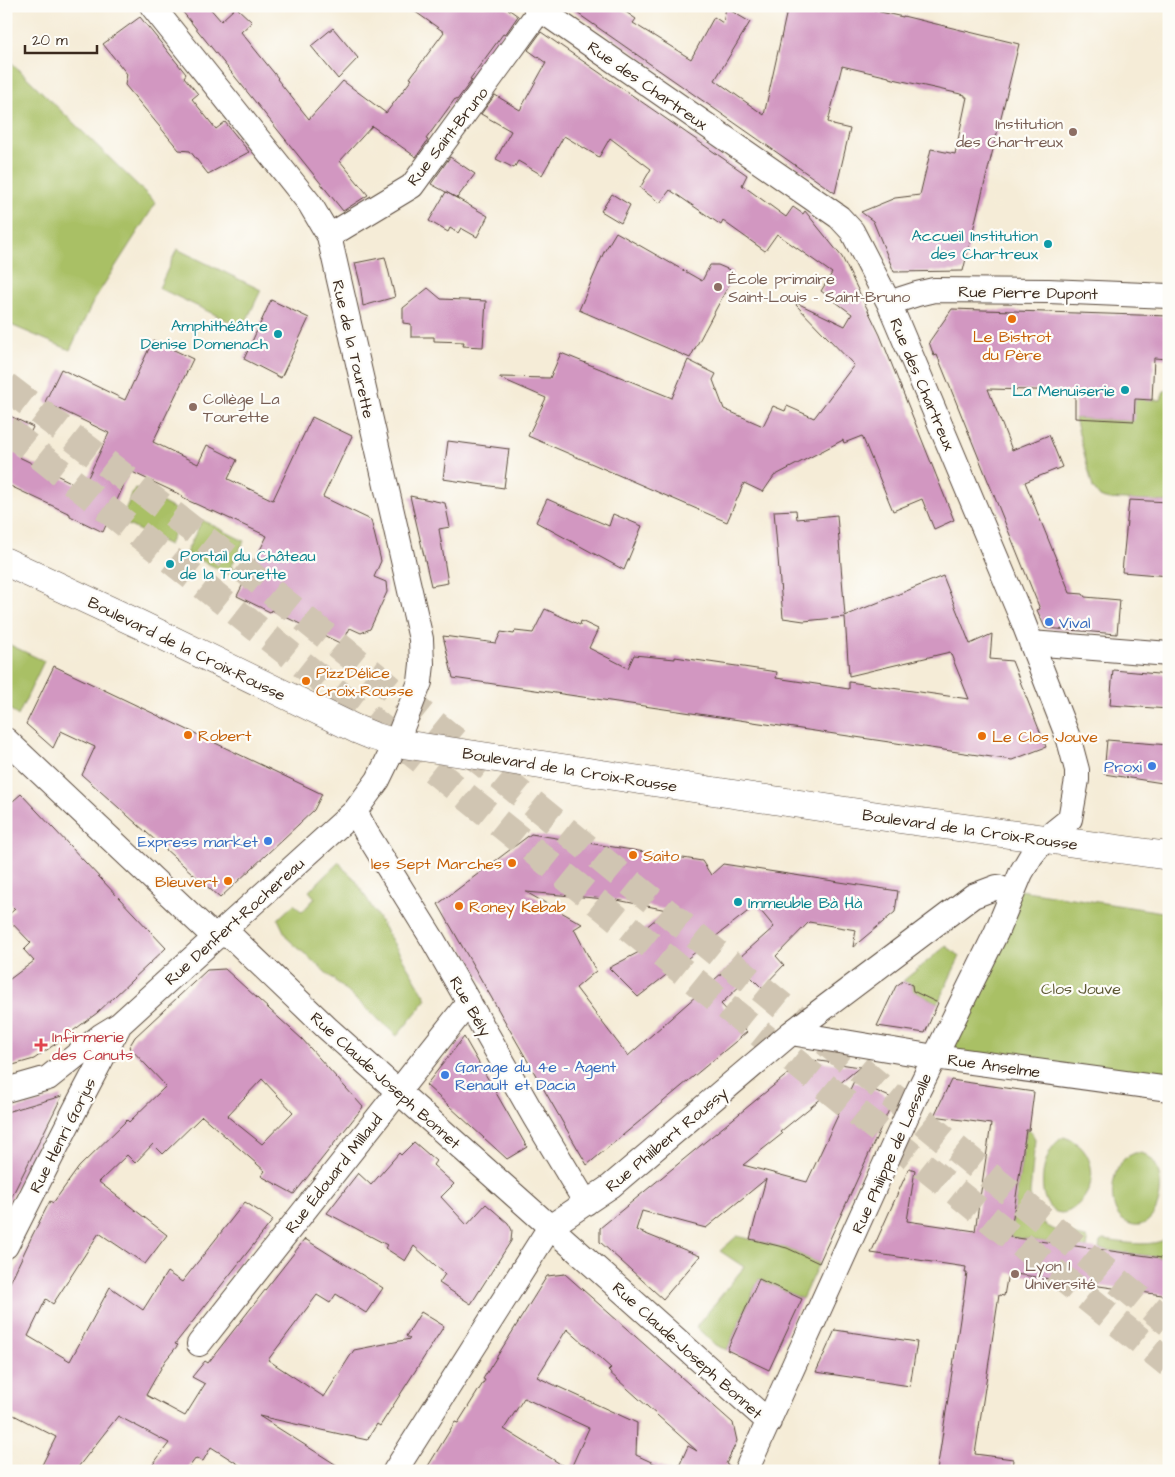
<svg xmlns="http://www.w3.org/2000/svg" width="1175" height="1477" font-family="'Architects Daughter',sans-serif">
<rect width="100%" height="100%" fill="#fdfcf7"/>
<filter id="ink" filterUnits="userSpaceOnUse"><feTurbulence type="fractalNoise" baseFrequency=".02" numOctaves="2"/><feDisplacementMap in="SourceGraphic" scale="10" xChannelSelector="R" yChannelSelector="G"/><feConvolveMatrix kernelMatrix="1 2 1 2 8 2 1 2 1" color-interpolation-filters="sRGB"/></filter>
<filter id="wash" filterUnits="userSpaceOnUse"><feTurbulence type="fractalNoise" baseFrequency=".0096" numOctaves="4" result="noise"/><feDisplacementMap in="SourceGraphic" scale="20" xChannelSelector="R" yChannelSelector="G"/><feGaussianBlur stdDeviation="1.12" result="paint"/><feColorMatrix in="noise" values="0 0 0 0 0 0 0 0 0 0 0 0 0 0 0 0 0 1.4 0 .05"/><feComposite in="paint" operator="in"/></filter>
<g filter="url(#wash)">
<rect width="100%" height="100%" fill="#f5ecd7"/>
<path fill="#a9c065" stroke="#727542" d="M6 51 13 58 10 61 156 203 94 300 70 350 6 323Z
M177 249 261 290 243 328 159 288Z
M1169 390V502L1105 499 1100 497 1093 488 1075 418 1133 421 1135 399 1161 400 1164 391Z
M135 488 182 513 169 545 120 521Z
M202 520 244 541 231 567 238 571 235 577 186 553Z
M6 643 44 661 18 716 6 706Z
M339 862 344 869 355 879 427 999 397 1036 287 938 278 919 294 904 302 912 315 898 309 891Z
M1013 889 1169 913V1089L937 1056Z
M946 946 960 956 938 1003 913 991 912 985 903 981Z
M1026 1130C1031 1130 1033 1135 1035 1139L1030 1194C1031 1227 1059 1233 1086 1238L1088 1241 1087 1248 1010 1237Z
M1064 1137C1096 1147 1101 1187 1075 1207 1071 1210 1067 1213 1061 1213 1033 1211 1039 1148 1064 1137Z
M1135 1153C1175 1149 1165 1246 1124 1221 1107 1210 1111 1175 1122 1161 1126 1157 1130 1155 1135 1153Z
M1169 1212V1259L1099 1249 1100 1242 1103 1240C1122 1242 1144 1247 1162 1241L1165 1237Z
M737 1236 787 1248 819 1263 802 1299 759 1279 727 1350 715 1345 696 1327 744 1267 720 1251Z"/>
<g id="blocks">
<path fill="#d297c1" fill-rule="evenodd" d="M178 6H208L221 21 236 7 252 22 241 32 278 78 277 79 309 119 343 81 386 113 412 79 410 78 444 32 407 6H504L518 16 505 35 503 34 470 79 472 80 457 100 455 99 426 139 428 140 416 157 372 126 340 161 368 195 343 211Z
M567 6H617L636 19 633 23 691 59 714 17 723 23 726 8 750 22 715 80 764 115 788 6H853L903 17V16L1019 44 963 271 894 272 873 221 861 212 895 198 920 195 931 149 955 154 967 97H965V95L889 78V77L842 66 828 122 833 124V125L850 129 835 193Z
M140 17 186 74 184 77 198 94 192 99 216 129 225 122 249 152 208 174 190 151 179 150 125 85 127 74 103 44Z
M333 28 358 58 338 79 311 46Z
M541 32 747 175 742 185 786 217 793 207 803 214 805 211 842 257 880 335 954 520 934 529 922 499 893 511 862 436 844 443 843 440 774 476 763 492 744 483 727 522 528 436 546 398 500 378V377L550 378 561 353 672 398 688 360 716 374 713 380 724 409 763 426 773 406 785 411 787 406 814 418 854 365 796 305 797 303 845 326 852 314 821 291 832 273 777 234 765 251 723 221 721 225 670 190 660 203 640 188 651 169 610 138 599 157 564 136 542 175 518 161 514 168 496 159 511 131 481 114 495 95 520 110 546 63 528 50Z
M450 157 475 174 457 198 431 184Z
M446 192 488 216 477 237 461 228 458 233 450 228 448 232 429 221Z
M612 194 630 205 621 223 601 211Z
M616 232 702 281 710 265H718L732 271V279L690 358 579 310 604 252Z
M385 257 395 297 363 306 360 283 355 263Z
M428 288 441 299 486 301 483 347 463 346 464 342 434 341V337H411V324L403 323V308Z
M271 300 309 318 281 378 244 359Z
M952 309 1169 316V359L1154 358 1152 400 1135 399 1134 421 1075 418V391L988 389 1012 450 1049 435 1062 467 1025 482 1070 593 1083 594 1085 597 1120 600 1117 634 1045 628 1037 610 1040 609 937 355 934 356 929 342Z
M153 340 193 359 153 442 198 464 207 445 237 460 228 479 273 500 312 417 352 436 323 497 371 520 381 561 374 577 386 582 387 592 370 629 361 633 350 628 342 644 271 610 270 612 237 596 267 536 213 511V512L198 505 182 498 183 496 130 471 103 532 70 516V514L6 484V414L33 427 19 457 83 488 109 433 45 402 61 369 125 400Z
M448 441 509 449 504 488 443 479Z
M410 496 445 503 450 527 439 529 448 583 431 586Z
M547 499 609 526 613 514 642 526 624 570 536 522Z
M1129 500 1169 502V576L1122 572Z
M796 510 797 519 837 515 845 616 943 576 970 644 992 634 990 659 1012 661 1046 747 1012 760 453 678 443 636 496 643 501 632 514 634 515 631 533 633 545 609 580 625 581 621 598 629 589 648 628 668 634 655 675 659V657L777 672 776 678 849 689V682L969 699 950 652 849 676 845 617 804 621 783 618 774 511Z
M54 666 322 794 314 810 220 898 82 775 95 747 61 731 53 748 26 724Z
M1113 670 1169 675V709L1110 705Z
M1107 740 1169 745V784L1104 774Z
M21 794 166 948 97 1013 58 1042 34 1059 6 1067V982L34 961 24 950 31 943 6 917 15 909 6 900V807Z
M531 834 702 861 711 875 723 864 898 891 895 912 853 947 856 930 809 922 776 956 784 965 762 988 750 976 721 1004 747 1032 587 1165 438 904ZM526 892 617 900 667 910 629 941 639 952 609 968 638 997 756 905 774 927 628 1056 576 988 596 971 574 929 582 924Z
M225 969 302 1039 363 1107 294 1194 261 1176 265 1171 202 1116 163 1154 153 1144 135 1163 127 1155 99 1182 167 1235 145 1264 99 1233 53 1304 46 1299 28 1336 70 1361 110 1287 143 1310 167 1272 182 1282 245 1202 273 1220 175 1344 178 1345 165 1361 146 1395 185 1416 205 1384 192 1377 205 1361 208 1363 305 1239 383 1288 366 1313 336 1294 330 1303 317 1295 268 1360 324 1397 354 1350 410 1339 406 1336 421 1312 444 1326 380 1426 377 1424 367 1440 259 1416 346 1471H249L211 1447 203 1461 196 1458 186 1471H148L169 1443 118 1416 75 1471H39L56 1437 6 1411V1291L32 1236 50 1201 53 1203 79 1167 127 1120 129 1122 166 1086 129 1047 135 1037 207 970ZM262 1079 293 1112 262 1144 227 1116Z
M903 981 912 985 913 991 938 1003 925 1033 877 1026 896 986Z
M464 1037 527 1147 507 1159 426 1085Z
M806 1059 860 1067 780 1132 782 1134 743 1165 807 1182 854 1081 894 1099 819 1263 787 1248 750 1239 766 1179 706 1228 642 1211 636 1230 700 1256 663 1299 600 1242V1228Z
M951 1080 1034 1092 1029 1130H1026L1010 1237 1169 1259V1296L1008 1273 1004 1296 999 1295 975 1454 1013 1459 1012 1471H937L967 1273H965L966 1267 871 1253 909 1168 915 1170 907 1221 975 1231 991 1124 934 1116Z
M62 1096 6 1208V1112Z
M414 1142 436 1161 433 1165 454 1184 441 1197 467 1225 486 1204 508 1223 512 1230 511 1241 471 1304 439 1283 445 1274 414 1246 405 1261 385 1248 387 1245 327 1213 358 1173 371 1185 399 1153 401 1155Z
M565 1274 733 1423 737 1441 726 1464 733 1468V1471H677L688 1446 697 1451 608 1371 611 1368 567 1329 537 1377 637 1423 636 1455 671 1471H425L455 1422 458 1423 485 1380 483 1379 547 1276ZM524 1398 589 1428 570 1470 504 1429Z
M759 1279 802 1299 769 1370 727 1350Z
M835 1330 917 1342 910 1386 816 1372Z"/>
</g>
</g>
<g filter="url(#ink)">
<use href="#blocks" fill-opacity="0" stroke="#57473a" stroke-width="1"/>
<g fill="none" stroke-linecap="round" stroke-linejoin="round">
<path stroke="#d0c5b2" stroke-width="28" stroke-dasharray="28 14" stroke-linecap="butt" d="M6 386 241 567 765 992 1169 1323
M6 429 322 680 1169 1364"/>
<defs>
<path id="minor" d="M535 6 839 217 852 231 889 303 1022 619 1069 740 1077 770V780L1070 819 1044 840 1031 856 1021 873 996 933 918 1091 746 1471
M329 236 412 186 540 10
M889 303 917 294 934 290 1048 291 1169 296
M1031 643 1169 654
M6 740 207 930 233 938 327 1028 769 1422
M355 811 366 832 433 940 535 1118 586 1203
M791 1033 935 1057 1169 1089
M6 1090 48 1078 102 1035 120 1024 355 811 378 780 396 743 420 682 422 664 421 639 329 236 310 204 152 6
M6 1246 79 1102 118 1028
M199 1344 469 1002
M395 1471 550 1227 611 1186 791 1033 973 896 997 887 1013 893"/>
<path id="major" d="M6 562 141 625 356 729 373 736 396 743 892 818 1169 856"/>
</defs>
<use href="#minor" stroke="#57473a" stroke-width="26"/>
<use href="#major" stroke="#57473a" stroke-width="29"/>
<use href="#minor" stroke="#fff" stroke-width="24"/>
<use href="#major" stroke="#fff" stroke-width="28"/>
</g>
</g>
<g fill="#8d6e63" stroke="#fdfcf7" stroke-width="2">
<circle cx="1073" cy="132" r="5"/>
<circle cx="718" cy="287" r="5"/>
<circle cx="193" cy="407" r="5"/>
<circle cx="1015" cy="1274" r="5"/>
</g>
<g fill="#0f9aa8" stroke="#fdfcf7" stroke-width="2">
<circle cx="1048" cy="244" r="5"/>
<circle cx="278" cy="334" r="5"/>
<circle cx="1125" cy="390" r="5"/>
<circle cx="170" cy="564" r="5"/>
<circle cx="738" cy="902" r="5"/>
</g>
<g fill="#e8710a" stroke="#fdfcf7" stroke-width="2">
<circle cx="1012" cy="319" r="5"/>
<circle cx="306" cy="681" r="5"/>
<circle cx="188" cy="735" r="5"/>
<circle cx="982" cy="736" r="5"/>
<circle cx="633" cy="855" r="5"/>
<circle cx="512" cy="863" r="5"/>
<circle cx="228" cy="881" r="5"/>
<circle cx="459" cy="906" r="5"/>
</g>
<g fill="#3f7fe0" stroke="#fdfcf7" stroke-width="2">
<circle cx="1049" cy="622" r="5"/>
<circle cx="1152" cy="766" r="5"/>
<circle cx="268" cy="841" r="5"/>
<circle cx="445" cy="1075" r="5"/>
</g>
<path fill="#e0444e" stroke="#fdfcf7" stroke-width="2" d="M38.5 1037.5h5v5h5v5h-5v5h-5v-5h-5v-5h5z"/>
<g text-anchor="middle" stroke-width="4.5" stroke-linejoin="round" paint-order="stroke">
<g font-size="16" fill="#3b2a1e" stroke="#fdfcf7">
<text transform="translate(648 85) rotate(35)" y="6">Rue des Chartreux</text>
<text transform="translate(447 136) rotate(-52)" y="6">Rue Saint-Bruno</text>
<text transform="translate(1028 292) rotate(1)" y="6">Rue Pierre Dupont</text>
<text transform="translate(354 349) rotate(77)" y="6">Rue de la Tourette</text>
<text transform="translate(923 384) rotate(67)" y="6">Rue des Chartreux</text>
<text transform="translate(187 648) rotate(26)" y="6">Boulevard de la Croix-Rousse</text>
<text transform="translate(570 769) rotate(9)" y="6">Boulevard de la Croix-Rousse</text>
<text transform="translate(970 829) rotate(8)" y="6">Boulevard de la Croix-Rousse</text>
<text transform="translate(234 921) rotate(-42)" y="6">Rue Denfert-Rochereau</text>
<text transform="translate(471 1006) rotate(60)" y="6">Rue Bély</text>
<text transform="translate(994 1065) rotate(8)" y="6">Rue Anselme</text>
<text transform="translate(386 1080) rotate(42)" y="6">Rue Claude-Joseph Bonnet</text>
<text transform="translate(62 1135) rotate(-63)" y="6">Rue Henri Gorjus</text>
<text transform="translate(666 1139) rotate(-40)" y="6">Rue Philibert Roussy</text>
<text transform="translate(891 1153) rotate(-66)" y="6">Rue Philippe de Lassalle</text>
<text transform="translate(333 1173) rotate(-52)" y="6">Rue Édouard Millaud</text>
<text transform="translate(688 1350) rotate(42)" y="6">Rue Claude-Joseph Bonnet</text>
</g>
<g font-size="16" fill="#785e54" stroke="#fdfcf7" text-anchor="start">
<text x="1063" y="129" text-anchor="end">Institution<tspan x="1063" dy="18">des Chartreux</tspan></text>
<text x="728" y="284">École primaire<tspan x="728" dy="18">Saint-Louis - Saint-Bruno</tspan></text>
<text x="203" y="404">Collège La<tspan x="203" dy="18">Tourette</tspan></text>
<text x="1025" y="1271">Lyon 1<tspan x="1025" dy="18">Université</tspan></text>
</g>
<g font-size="16" fill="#0d838f" stroke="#fdfcf7" text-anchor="end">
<text x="1038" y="241">Accueil Institution<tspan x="1038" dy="18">des Chartreux</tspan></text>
<text x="268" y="331">Amphithéâtre<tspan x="268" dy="18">Denise Domenach</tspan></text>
<text x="1115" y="396">La Menuiserie</text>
<text x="180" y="561" text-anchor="start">Portail du Château<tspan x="180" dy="18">de la Tourette</tspan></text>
<text x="748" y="908" text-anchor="start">Immeuble Bà Hà</text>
</g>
<g font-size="16" fill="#c56008" stroke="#fdfcf7" text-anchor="start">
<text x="1012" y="342" text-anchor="middle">Le Bistrot<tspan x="1012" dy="18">du Père</tspan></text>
<text x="316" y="678">Pizz'Délice<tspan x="316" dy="18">Croix-Rousse</tspan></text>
<text x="198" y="741">Robert</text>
<text x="992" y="742">Le Clos Jouve</text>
<text x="643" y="861">Saito</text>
<text x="502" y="869" text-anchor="end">les Sept Marches</text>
<text x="218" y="887" text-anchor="end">Bleuvert</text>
<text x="469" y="912">Roney Kebab</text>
</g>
<g font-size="16" fill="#366cbe" stroke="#fdfcf7" text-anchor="start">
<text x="1059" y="628">Vival</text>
<text x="1142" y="772" text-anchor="end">Proxi</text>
<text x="258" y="847" text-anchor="end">Express market</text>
<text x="455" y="1072">Garage du 4e - Agent<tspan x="455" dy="18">Renault et Dacia</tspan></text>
</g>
<g font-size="16" fill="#5c5733" stroke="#fdfcf7">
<text x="1081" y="994">Clos Jouve</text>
</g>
<g font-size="16" fill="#be3a42" stroke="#fdfcf7" text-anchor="start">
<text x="52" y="1042">Infirmerie<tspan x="52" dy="18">des Canuts</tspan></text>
</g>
</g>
<rect width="1175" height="1477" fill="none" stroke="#fdfcf7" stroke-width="25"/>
<path d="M25 45v8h72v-8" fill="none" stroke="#3b2a1e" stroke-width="2.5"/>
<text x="32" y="45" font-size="15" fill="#3b2a1e" stroke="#fdfcf7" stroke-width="4" paint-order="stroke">20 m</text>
</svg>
